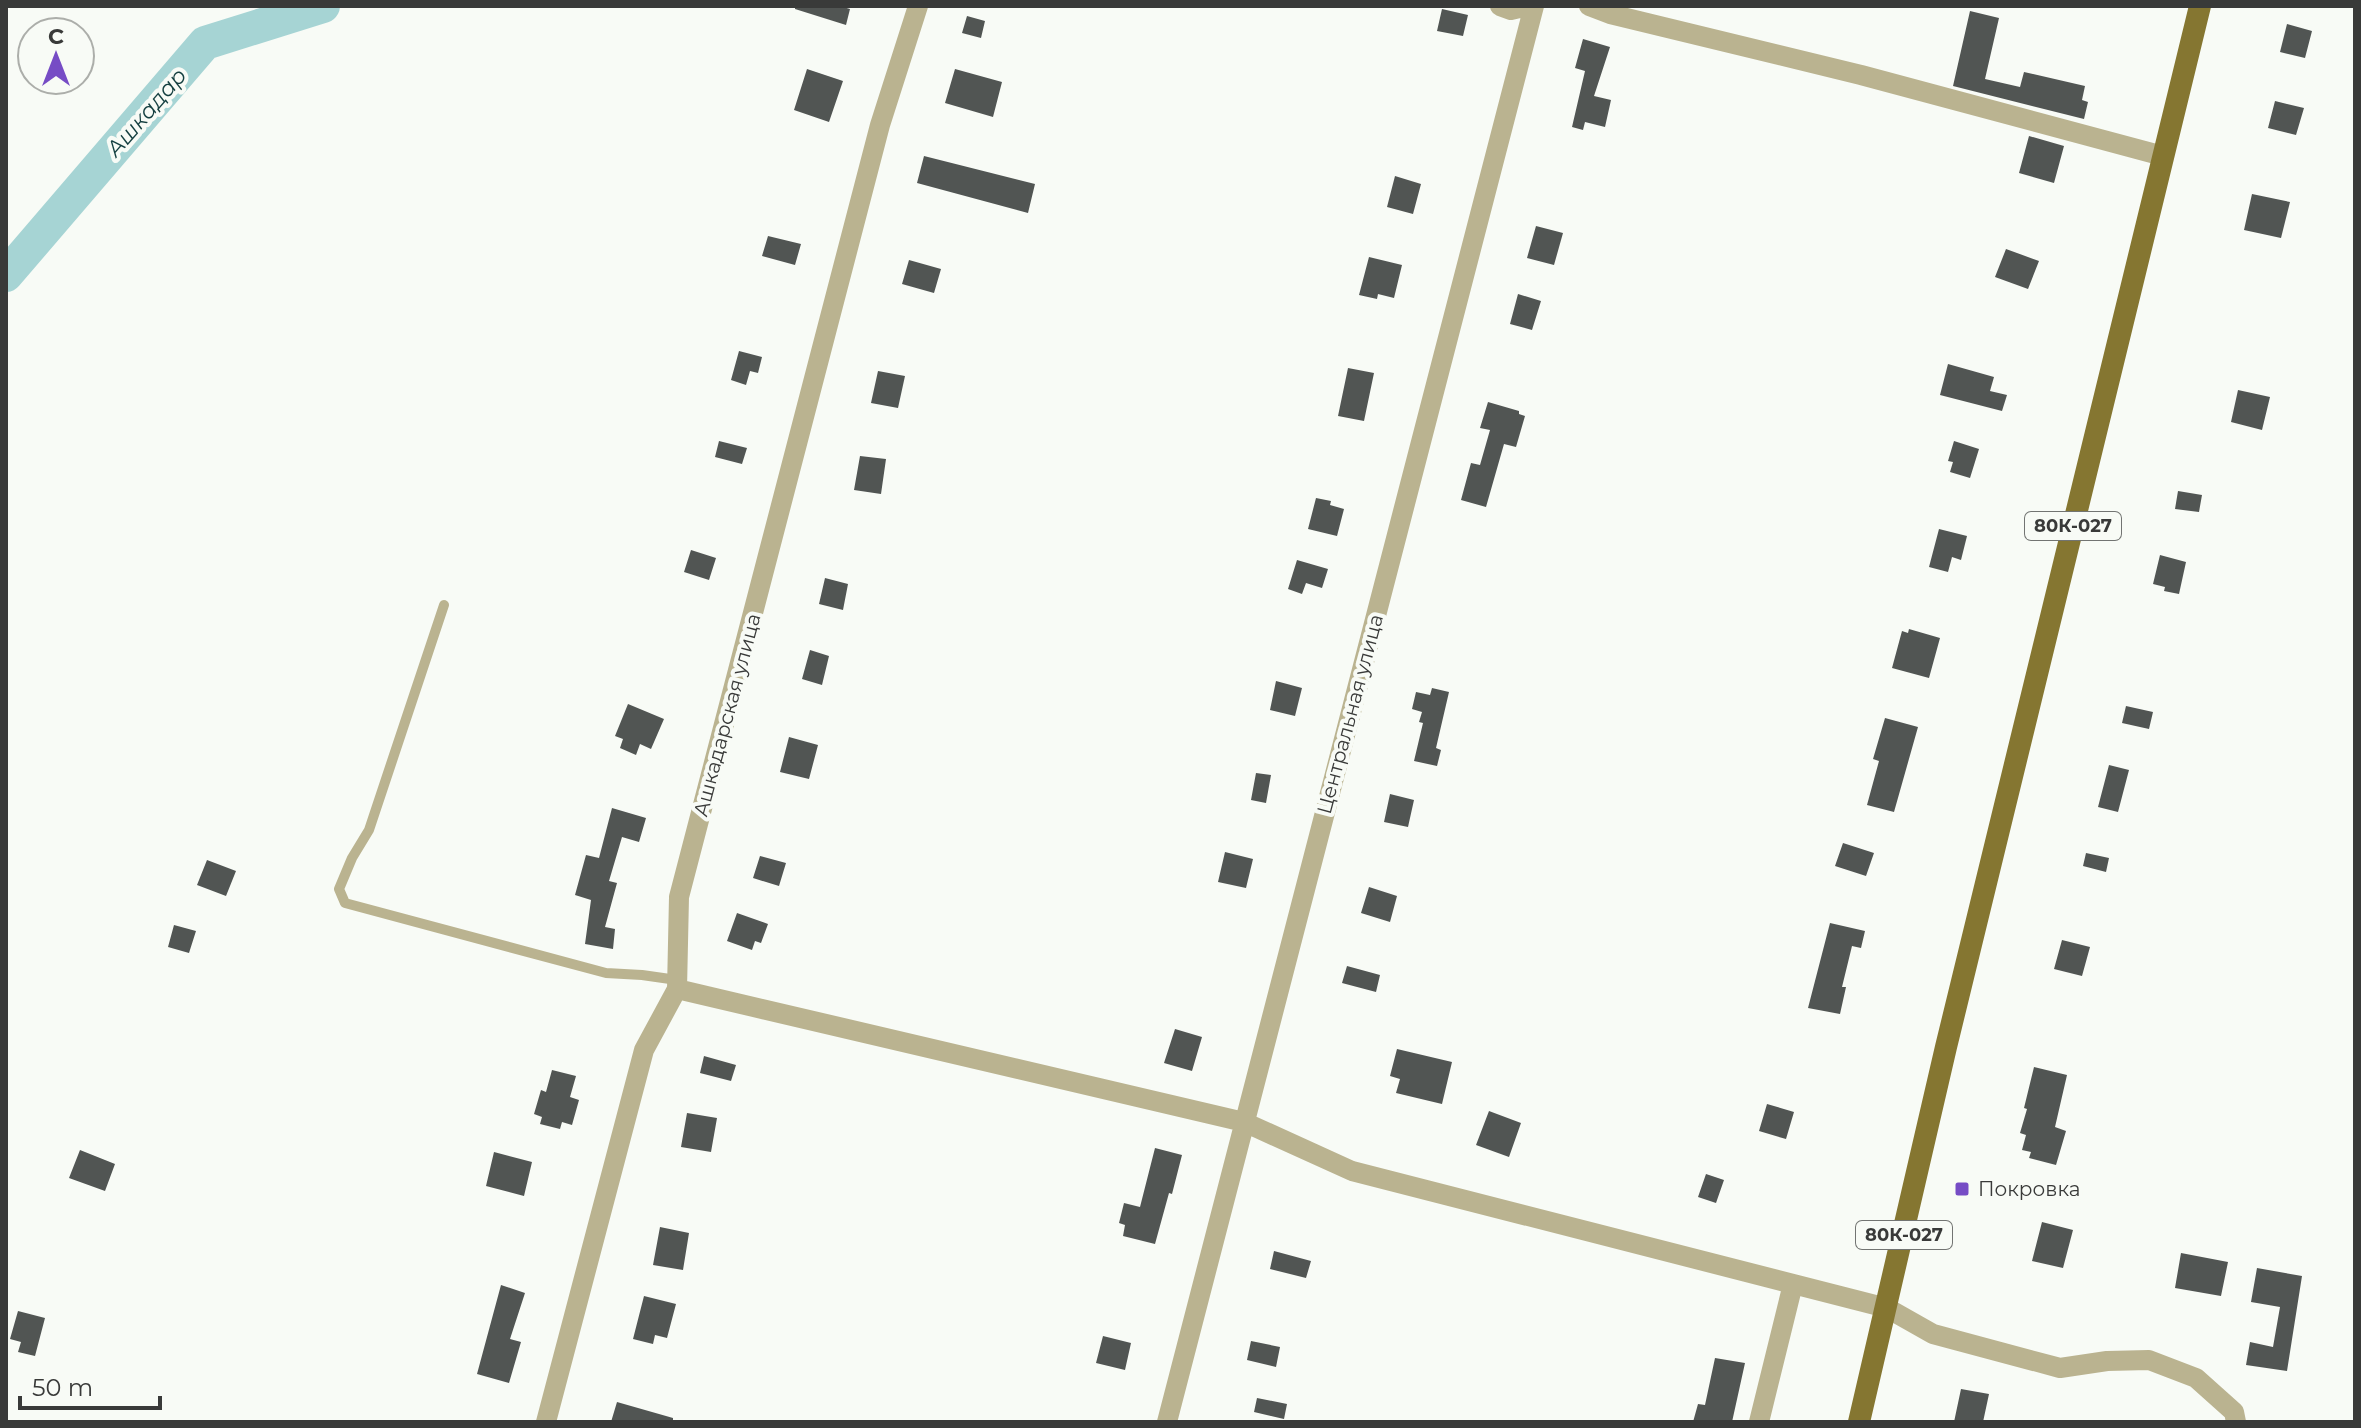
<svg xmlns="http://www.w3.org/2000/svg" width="2361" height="1428" font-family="Montserrat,sans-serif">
<rect width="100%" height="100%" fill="#f8fbf6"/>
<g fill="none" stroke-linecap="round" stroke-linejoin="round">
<path stroke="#a6d4d4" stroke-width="34" d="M6 275 205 43 323 6"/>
</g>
<path fill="#515553" d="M795 6H840L850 9 846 25 795 9Z
M1442 9 1468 15 1463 36 1437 31Z
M1970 11 1999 18 1985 79 2020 87 2024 72 2085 86 2082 100 2088 102 2084 119 1953 86Z
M967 16 985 21 981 38 962 33Z
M2287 24 2312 31 2305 58 2280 52Z
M1583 39 1610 47 1594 96 1611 100 1605 127 1585 122 1583 130 1572 127 1585 71 1575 68Z
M807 69 843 81 829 122 794 110Z
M955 69 1002 82 993 117 945 103Z
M2275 101 2304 108 2296 135 2268 128Z
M2029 136 2064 146 2054 183 2019 173Z
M924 156 1035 184 1028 213 917 183Z
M1395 176 1421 184 1413 214 1387 207Z
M2252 194 2290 202 2281 238 2244 230Z
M1536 226 1563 233 1554 265 1527 258Z
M768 236 801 244 795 265 762 256Z
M2006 249 2039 261 2028 289 1995 277Z
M1369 257 1402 265 1394 298 1378 294 1377 299 1359 295Z
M909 260 941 269 934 293 902 284Z
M1518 294 1541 301 1532 330 1510 324Z
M739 351 762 357 758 373 750 371 746 385 731 380Z
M1948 364 1994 377 1990 391 2007 395 2002 411 1940 395Z
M1348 368 1374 373 1364 421 1338 416Z
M878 371 905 376 898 408 871 403Z
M2238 390 2270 397 2262 430 2231 422Z
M1488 402 1519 411V414L1525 416 1516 447 1504 444 1486 507 1461 500 1471 463 1480 465 1490 430 1480 428Z
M719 441 747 448 742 464 715 457Z
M1954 441 1979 449 1970 478 1950 472 1953 462 1948 461Z
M860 456 886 459 881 494 854 490Z
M2178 491 2202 495 2199 512 2175 509Z
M1316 498 1331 501 1330 505 1344 509 1337 536 1308 529Z
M1939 529 1967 536 1961 560 1952 557 1948 572 1929 567Z
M691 550 716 558 709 580 684 572Z
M2160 555 2186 562 2179 594 2164 591 2165 587 2153 584Z
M1297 560 1328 569 1322 588 1306 583 1302 594 1288 589Z
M825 578 848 584 843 610 819 604Z
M1909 629 1940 638 1929 678 1892 668 1902 631 1908 633Z
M810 650 829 656 822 685 802 679Z
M1276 681 1302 688 1295 716 1270 710Z
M1432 688 1449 692 1436 748 1441 750 1437 766 1414 761 1423 723 1419 722 1422 712 1412 709 1416 692 1430 695Z
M628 704 664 719 651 749 640 744 636 755 620 748 623 739 615 736Z
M2126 706 2153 712 2149 729 2122 723Z
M1885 718 1918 727 1894 812 1867 805 1879 761 1873 759Z
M789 737 818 745 809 779 780 772Z
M2109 765 2129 770 2118 812 2098 807Z
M1256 773 1271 775 1266 803 1251 800Z
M1390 794 1414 800 1408 827 1384 822Z
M612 808 646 818 639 842 622 837 609 881 617 883 605 927 615 929 613 949 585 944 591 900 575 895 586 855 599 858Z
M1843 843 1874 853 1866 876 1835 866Z
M1225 852 1253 859 1246 888 1218 882Z
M2086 853 2109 858 2106 872 2083 866Z
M760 856 786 863 779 886 753 878Z
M207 860 236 871 226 896 197 885Z
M1369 887 1397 896 1390 922 1361 913Z
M737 913 768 924 761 943 755 941 752 950 727 941Z
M1830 923 1865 931 1861 948 1852 946 1842 987H1846L1840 1014 1808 1008Z
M174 925 196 931 189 953 168 947Z
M2062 940 2090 947 2082 976 2054 969Z
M1347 966 1380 975 1376 992 1342 983Z
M1175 1029 1202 1037 1192 1071 1164 1063Z
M1397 1049 1452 1062 1442 1104 1396 1093 1400 1079 1390 1076Z
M704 1056 736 1065 731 1081 700 1073Z
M2034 1067 2067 1075 2055 1127 2066 1131 2056 1165 2029 1158 2031 1152 2022 1150 2026 1135 2020 1133 2027 1109 2024 1108Z
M552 1070 576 1076 570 1097 579 1100 572 1125 562 1122 560 1129 540 1124 542 1117 534 1114 541 1090 546 1092Z
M1767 1104 1794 1112 1786 1139 1759 1131Z
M1489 1111 1521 1123 1509 1157 1476 1145Z
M687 1113 717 1118 711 1152 681 1147Z
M1155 1148 1182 1155 1172 1194 1169 1193 1155 1244 1123 1236 1125 1225 1119 1223 1124 1203 1140 1207Z
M80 1150 115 1164 105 1191 69 1178Z
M494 1152 532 1162 524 1196 486 1186Z
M1706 1174 1724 1180 1716 1203 1698 1197Z
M2042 1222 2073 1230 2063 1268 2032 1261Z
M660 1227 689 1233 683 1270 653 1265Z
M1274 1251 1311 1261 1306 1278 1270 1269Z
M2181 1253 2228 1262 2221 1296 2175 1288Z
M2257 1268 2302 1276 2287 1371 2246 1365 2250 1342 2273 1347 2280 1307 2251 1302Z
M501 1285 525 1293 510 1339 521 1342 509 1383 477 1374Z
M644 1296 676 1304 667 1338 655 1335 653 1344 633 1339Z
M18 1311 45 1318 35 1356 18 1352 21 1342 10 1339Z
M1103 1336 1131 1343 1125 1370 1096 1363Z
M1251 1341 1280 1347 1276 1367 1247 1360Z
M1715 1358 1745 1363 1732 1422H1693L1698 1404 1705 1405Z
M1961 1389 1989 1394 1983 1422H1954Z
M1257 1398 1287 1404 1284 1419 1254 1412Z
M617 1402 673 1418V1422H611Z"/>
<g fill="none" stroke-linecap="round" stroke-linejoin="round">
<path stroke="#bab390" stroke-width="10" d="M444 605 369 830 352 858 339 889 345 903 606 973 642 975 677 980"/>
<path stroke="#bab390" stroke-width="20" d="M1500 6 1511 10 1528 6
M1589 6 1610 14 1861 75 2163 156
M677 989 1244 1122 1352 1171 1887 1308 1933 1334 2060 1368 2107 1361 2149 1360 2196 1378 2234 1412 2236 1422
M546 1422 644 1050 677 989 679 897 880 125 918 6
M1167 1422 1534 6
M1759 1422 1793 1284"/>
<path stroke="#857631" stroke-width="22" d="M1859 1422 1946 1047 2200 6"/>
</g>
<rect fill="#764cc5" stroke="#f8fbf6" stroke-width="3" x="1954" y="1181" width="16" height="16" rx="4"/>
<g text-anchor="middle" stroke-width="8" stroke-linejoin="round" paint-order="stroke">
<g fill="#f8fbf6" stroke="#727472" stroke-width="2">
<rect x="2025" y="512" width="96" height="28" rx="6"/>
<rect x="1856" y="1221" width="96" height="28" rx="6"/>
</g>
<g font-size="18" font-weight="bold" fill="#393a39">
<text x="2073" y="532">80К-027</text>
<text x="1904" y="1241">80К-027</text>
</g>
<g font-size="20" fill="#393a39" stroke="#f8fbf6">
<text transform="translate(1350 714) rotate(-75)" y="7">Центральная улица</text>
<text transform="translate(727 715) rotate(-75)" y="7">Ашкадарская улица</text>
</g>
<g font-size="20" fill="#393a39" stroke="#f8fbf6" text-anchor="start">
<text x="1978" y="1196">Покровка</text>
</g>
<g font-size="22" font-style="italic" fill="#143f40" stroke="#f8fbf6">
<text transform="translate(146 112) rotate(-49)" y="8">Ашкадар</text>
</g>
</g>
<rect width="2361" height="1428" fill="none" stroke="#393a39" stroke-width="16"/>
<g transform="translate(56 56)"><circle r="38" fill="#f8fbf6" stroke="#acaeaa" stroke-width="2"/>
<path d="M0-6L14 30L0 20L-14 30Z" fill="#764cc5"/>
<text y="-12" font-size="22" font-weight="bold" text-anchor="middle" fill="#393a39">С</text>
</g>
<path d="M20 1396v12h140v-12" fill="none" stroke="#393a39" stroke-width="4"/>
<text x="32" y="1396" font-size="24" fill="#393a39" stroke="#f8fbf6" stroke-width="6" paint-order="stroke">50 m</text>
</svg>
